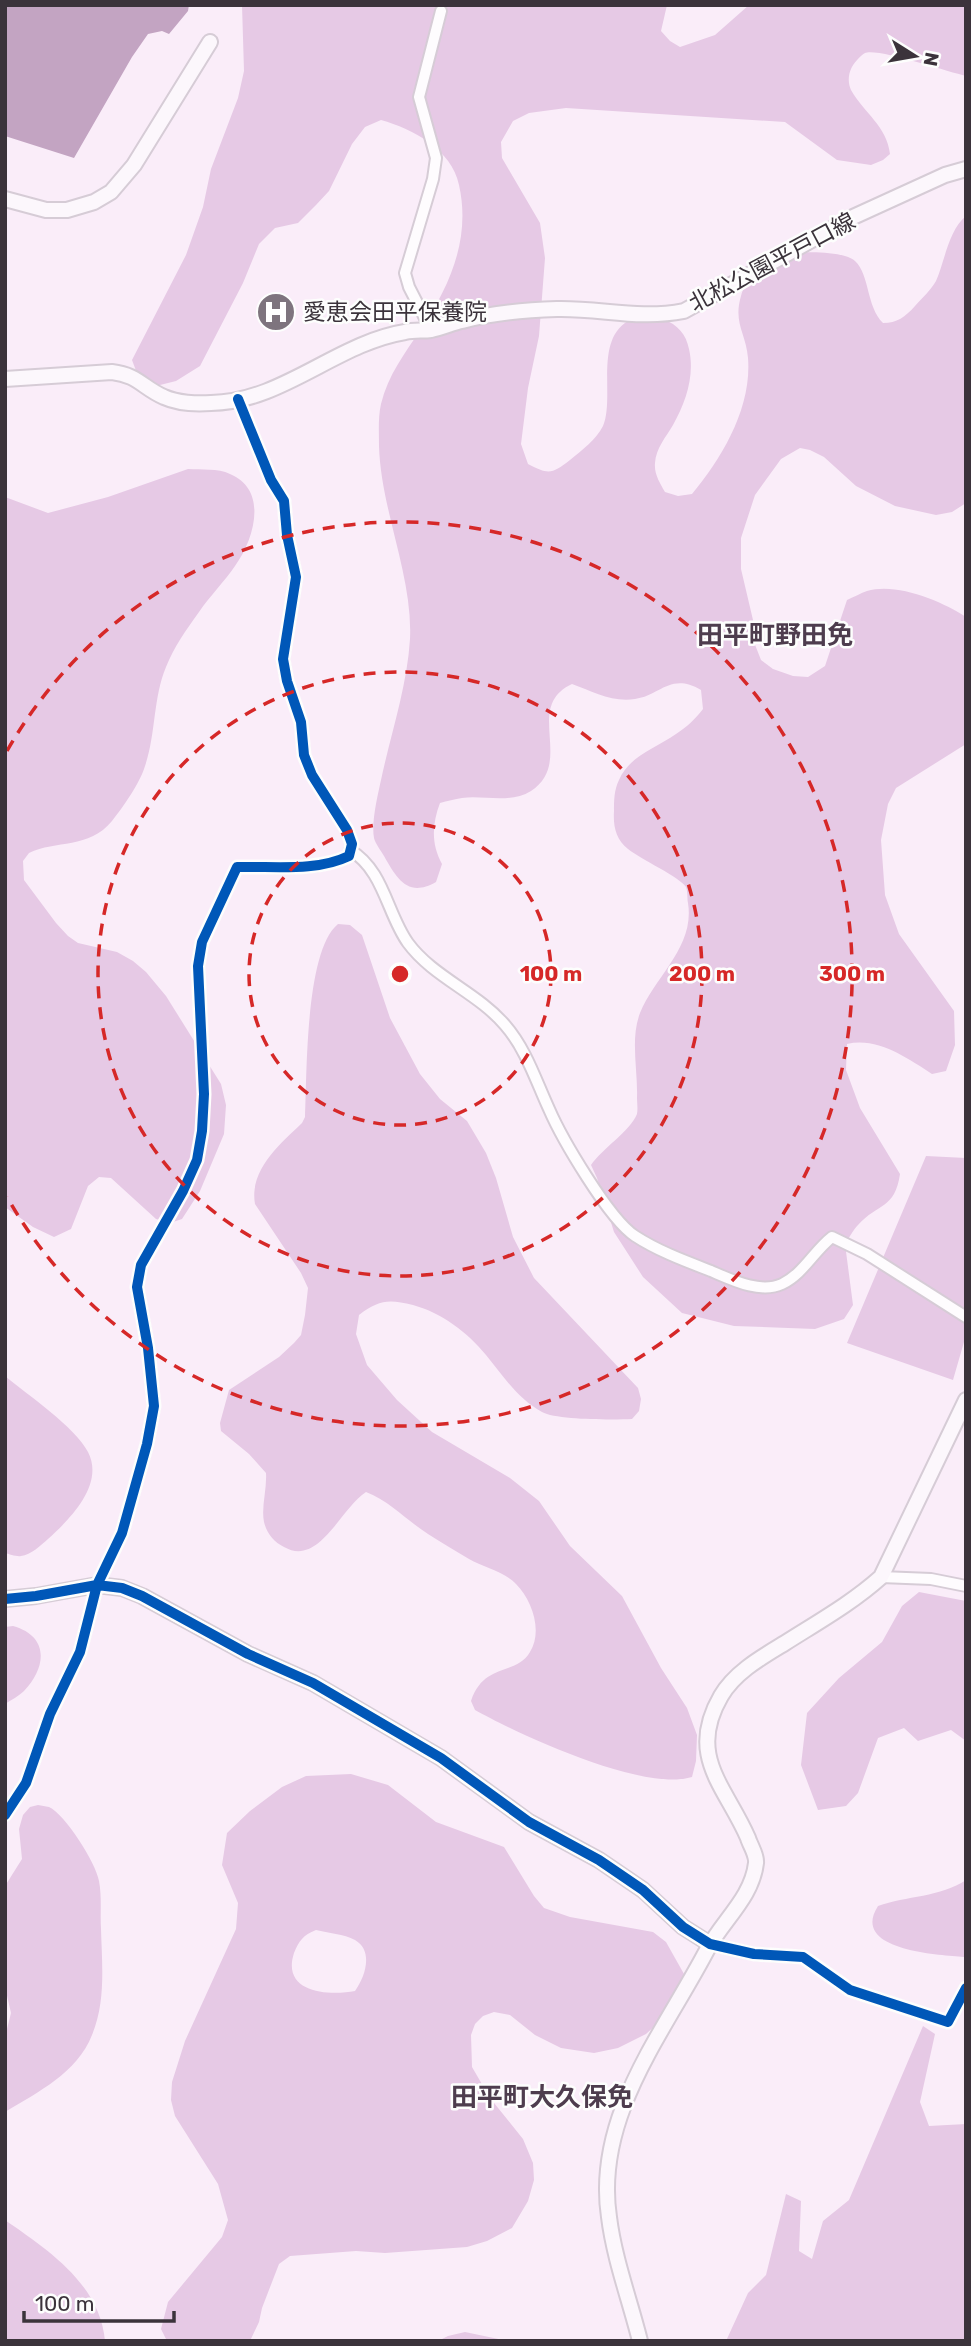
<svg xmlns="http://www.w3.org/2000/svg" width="971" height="2346" font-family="Rubik,'Noto Sans JP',sans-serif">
<rect width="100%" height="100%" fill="#faedf9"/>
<path fill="#e6c9e5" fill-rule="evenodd" d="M242 5H667L661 31 670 41 680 47 715 35 749 5H966V76C948 72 878 48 865 53 860 56 853 64 851 69 848 75 848 84 851 90 864 113 887 126 890 154L883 160 871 165 837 160 785 122 566 108 529 113 513 121 501 142 502 158 540 223 545 258 539 336 528 388 521 444 528 464C549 475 552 474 570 460 582 450 596 440 603 426 615 398 594 341 628 321 639 315 651 314 663 319 678 325 686 334 689 349 695 375 686 402 673 425 666 437 656 448 655 463 654 474 660 483 665 492L678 496 692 494C722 458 752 408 748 358 746 333 733 323 741 296 743 289 748 276 753 272 759 267 790 253 798 253 810 251 846 252 855 261 870 275 866 306 883 323 897 323 905 317 915 306 922 298 931 290 936 281 945 261 948 231 966 216V503L952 512 936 515 895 506 856 486 824 457 810 450 800 448 781 459 755 495 741 538V569L753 620 752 637 761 660 773 669 793 676 808 677 825 666 847 600C854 597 861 593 867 591 896 582 942 601 966 617V744L896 788 888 804 881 840 885 895 899 934 954 1011 955 1045 946 1071 932 1074C907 1058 878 1037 847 1044L846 1070 860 1108 900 1174C895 1209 878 1203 858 1225 853 1230 849 1238 845 1244L853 1305 844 1319 815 1329 734 1326 682 1313 643 1277 614 1232 597 1178 591 1165C602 1149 630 1131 637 1114 638 1109 637 1102 637 1098 638 1070 630 1039 640 1013 655 976 695 947 688 903 687 899 688 892 686 887 680 877 640 859 628 849 616 839 613 827 614 811 614 801 614 790 619 780 629 756 656 748 676 734 687 727 695 719 703 709L701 690C670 672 660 696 635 699 613 703 592 691 572 684 523 707 575 762 531 791 510 804 484 795 462 798 455 799 447 801 440 803 432 824 431 844 442 864L436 882C408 898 397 879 384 856 381 851 375 843 374 838 371 823 378 794 381 780 391 733 407 687 410 639 413 576 381 511 379 446 379 432 378 417 381 404 388 375 405 353 421 329 450 286 471 238 459 185 452 150 413 129 381 120L365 127 352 144 329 191 316 205 298 223 275 228 259 244 243 283 200 366 176 381 156 386 141 384 132 360 186 255 203 207 211 169 238 98 244 71Z
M188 469C201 470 218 468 230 474 269 490 254 540 235 566 224 582 210 596 199 612 186 630 174 647 166 667 153 698 156 734 145 766 140 783 123 807 112 821 89 849 56 840 29 853L23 861 24 880 56 923 68 936 78 943 117 952 133 961 146 972 166 996 221 1084 226 1105 224 1134 200 1191 182 1219 170 1223 156 1219 111 1178 99 1177 88 1186 71 1229 54 1237 33 1227 5 1207V497L48 513 108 497Z
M338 924 350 925 362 935 390 1018 420 1074 440 1099 467 1121 486 1153 496 1178 513 1237 534 1278 638 1388 641 1399 639 1411 632 1419C613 1420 556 1420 542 1412 518 1399 503 1376 486 1355 467 1332 442 1313 413 1305 388 1299 379 1300 359 1315L356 1334 367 1365 397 1400 432 1432 510 1478 539 1501 570 1546 622 1596 661 1668 687 1708 697 1735 696 1761 692 1777C643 1792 520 1735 475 1710L471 1701C484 1662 516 1676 530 1652 543 1631 532 1600 516 1584 505 1572 483 1567 469 1559 455 1551 441 1542 428 1534 406 1520 391 1502 366 1492 340 1509 319 1567 284 1547 274 1542 267 1534 264 1522 261 1507 267 1490 266 1473L249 1454 221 1431 220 1423 229 1390 279 1357 294 1343 301 1335 305 1315 308 1288 301 1273 255 1204C249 1170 280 1144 302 1123L305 1117C307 1074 305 951 338 924Z
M926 1156 966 1158V1335L953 1380 847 1343Z
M5 1376C28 1395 75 1427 88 1452 105 1485 69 1520 48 1539 41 1545 31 1555 21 1556 17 1557 9 1554 5 1553Z
M919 1592 966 1601V1741L951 1730 918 1741 904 1728 878 1738 858 1793 846 1806 818 1810 801 1765 807 1713 839 1678 882 1642 902 1606Z
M13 1626C49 1636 47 1667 24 1691 19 1696 11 1700 5 1704V1627Z
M351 1774 388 1785 436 1822 504 1847 534 1896 544 1908 570 1917 653 1932 666 1942 684 1974 681 1998 670 2012 646 2034 618 2048 594 2053 561 2048 535 2035 510 2015 494 2012 483 2016 475 2024 471 2035 472 2067 490 2098 523 2139 533 2163 534 2180 528 2201 512 2228 487 2241 467 2247 385 2253 356 2251 290 2256 279 2264 262 2308 259 2322 250 2341H167L161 2329 168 2302 222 2237 228 2220 218 2184 175 2116 171 2100 172 2082 185 2041 236 1929 238 1903 222 1865 227 1833 250 1811 282 1787 306 1776ZM316 1930C328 1933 344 1934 355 1940 374 1951 365 1977 355 1991 329 1996 281 1993 294 1953 299 1941 303 1935 316 1930Z
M38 1805C42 1806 45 1806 49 1807 65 1814 96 1863 99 1881 102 1897 100 1914 101 1929 102 1964 106 2002 92 2035 77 2073 38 2092 5 2112V2037L11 2013 5 1987V1886L22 1859 19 1829 23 1815 30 1807Z
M966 1880V1957C941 1955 849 1951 878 1906 906 1896 941 1897 966 1880Z
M923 2026 935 2034 920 2102 929 2126 966 2124V2341H726L748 2293 766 2275 786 2194 801 2201 799 2251 812 2259 823 2221 849 2200Z
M5 2220C48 2250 100 2284 105 2341H5Z
M465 2332 508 2341H438L448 2336Z"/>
<path fill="#c3a4c2" d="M5 5H189L188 11 169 34 162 31 148 34 132 57 74 158 5 136Z"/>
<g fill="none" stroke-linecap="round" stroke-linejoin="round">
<defs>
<path id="street" d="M431 330 409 287 405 273 433 179 436 158 419 97 441 11
M350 850C384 870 387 914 408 943 433 977 478 993 505 1025 526 1049 536 1081 549 1109 562 1139 609 1219 635 1236 658 1251 685 1261 711 1271 732 1280 760 1294 782 1284 803 1274 814 1251 832 1237L867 1254 966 1317
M881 1577 931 1579 966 1586
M5 1815 26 1783 50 1714 80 1652 97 1585 122 1533 147 1444 154 1406 148 1348 137 1287 141 1265 183 1191 197 1160 202 1131 204 1094 198 966 202 942 237 867C274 866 316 872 349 856L352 844 347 830 312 775 304 755 301 722 287 681 283 659 296 577 287 535 284 501 271 480 238 399
M710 1944 754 1954 803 1957 850 1990 948 2022 966 1988"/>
<path id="secondary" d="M5 199 46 210H67L94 202 111 192 134 165 210 42
M5 379 112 372C138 375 143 388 164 397 177 403 197 404 211 403 282 402 337 343 405 332 413 330 423 331 431 330 442 328 452 323 462 321 492 313 526 310 557 309 602 308 638 320 684 311L853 217 945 175 966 169
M5 1599 36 1596 97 1585 122 1588 142 1596 248 1654 313 1683 441 1758 529 1822 599 1860 643 1890 683 1927 710 1944
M640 2341C630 2301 614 2258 609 2217 594 2117 663 2034 707 1950 722 1921 752 1898 756 1863 757 1855 750 1845 748 1838 726 1787 686 1756 721 1696 735 1672 762 1657 785 1643 818 1622 852 1603 881 1577L966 1400"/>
</defs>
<use href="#street" stroke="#d6ccd6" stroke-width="14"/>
<use href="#secondary" stroke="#d6ccd6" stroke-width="18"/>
<use href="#street" stroke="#fefcfe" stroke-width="10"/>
<use href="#secondary" stroke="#fcf7fc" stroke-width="14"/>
<defs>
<path id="cycleway" d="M5 1599 36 1596 97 1585 122 1588 142 1596 248 1654 313 1683 441 1758 529 1822 599 1860 643 1890 683 1927 710 1944 754 1954 803 1957 850 1990 948 2022 966 1988
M5 1815 26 1783 50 1714 80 1652 97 1585 122 1533 147 1444 154 1406 148 1348 137 1287 141 1265 183 1191 197 1160 202 1131 204 1094 198 966 202 942 237 867C274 866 316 872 349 856L352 844 347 830 312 775 304 755 301 722 287 681 283 659 296 577 287 535 284 501 271 480 238 399"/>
</defs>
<use href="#cycleway" stroke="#fdfefd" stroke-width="15"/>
<use href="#cycleway" stroke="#0057b8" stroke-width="10"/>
</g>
<g fill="none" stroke="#d62828" stroke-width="3.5" stroke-dasharray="12 9">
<circle cx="400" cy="974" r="151"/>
<circle cx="400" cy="974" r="302"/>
<path d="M7 751A452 452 0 1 1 7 1197"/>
</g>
<defs>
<symbol id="hospital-disc" viewBox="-11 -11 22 22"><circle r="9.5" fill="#7e747e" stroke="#fdfefd"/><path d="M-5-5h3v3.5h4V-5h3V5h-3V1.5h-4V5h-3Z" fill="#fff"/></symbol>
</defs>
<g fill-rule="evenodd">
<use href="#hospital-disc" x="254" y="290" width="44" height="44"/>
</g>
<g text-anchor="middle" stroke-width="5" stroke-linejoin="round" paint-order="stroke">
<g font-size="23" fill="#3b333b" stroke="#fdfefd">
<text transform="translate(772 262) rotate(-28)" y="8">北松公園平戸口線</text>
</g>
<g font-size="23" fill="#3b333b" stroke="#fdfefd" text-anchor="start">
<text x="303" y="320">愛恵会田平保養院</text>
</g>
<g font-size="26" font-weight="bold" fill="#4e3d4e" stroke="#fdfefd">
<text x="775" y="644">田平町野田免</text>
<text x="542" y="2106">田平町大久保免</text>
</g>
</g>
<circle cx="400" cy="974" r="10" fill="#d62828" stroke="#fdfefd" stroke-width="3.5"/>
<g font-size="21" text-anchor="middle" font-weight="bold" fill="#d62828" stroke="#fdfefd" stroke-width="5" stroke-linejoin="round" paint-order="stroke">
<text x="551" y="981">100 m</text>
<text x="702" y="981">200 m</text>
<text x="852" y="981">300 m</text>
</g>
<rect width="971" height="2346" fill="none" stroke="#3b333b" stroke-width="14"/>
<g transform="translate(915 56) rotate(101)" stroke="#fdfefd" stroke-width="5" paint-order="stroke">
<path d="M0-5L12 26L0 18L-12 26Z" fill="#3b333b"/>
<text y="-10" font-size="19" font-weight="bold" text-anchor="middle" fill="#3b333b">N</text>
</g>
<path d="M24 2311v10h150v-10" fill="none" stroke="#3b333b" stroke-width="3.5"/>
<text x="35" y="2311" font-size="21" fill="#3b333b" stroke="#fdfefd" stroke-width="5" paint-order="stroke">100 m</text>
</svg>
